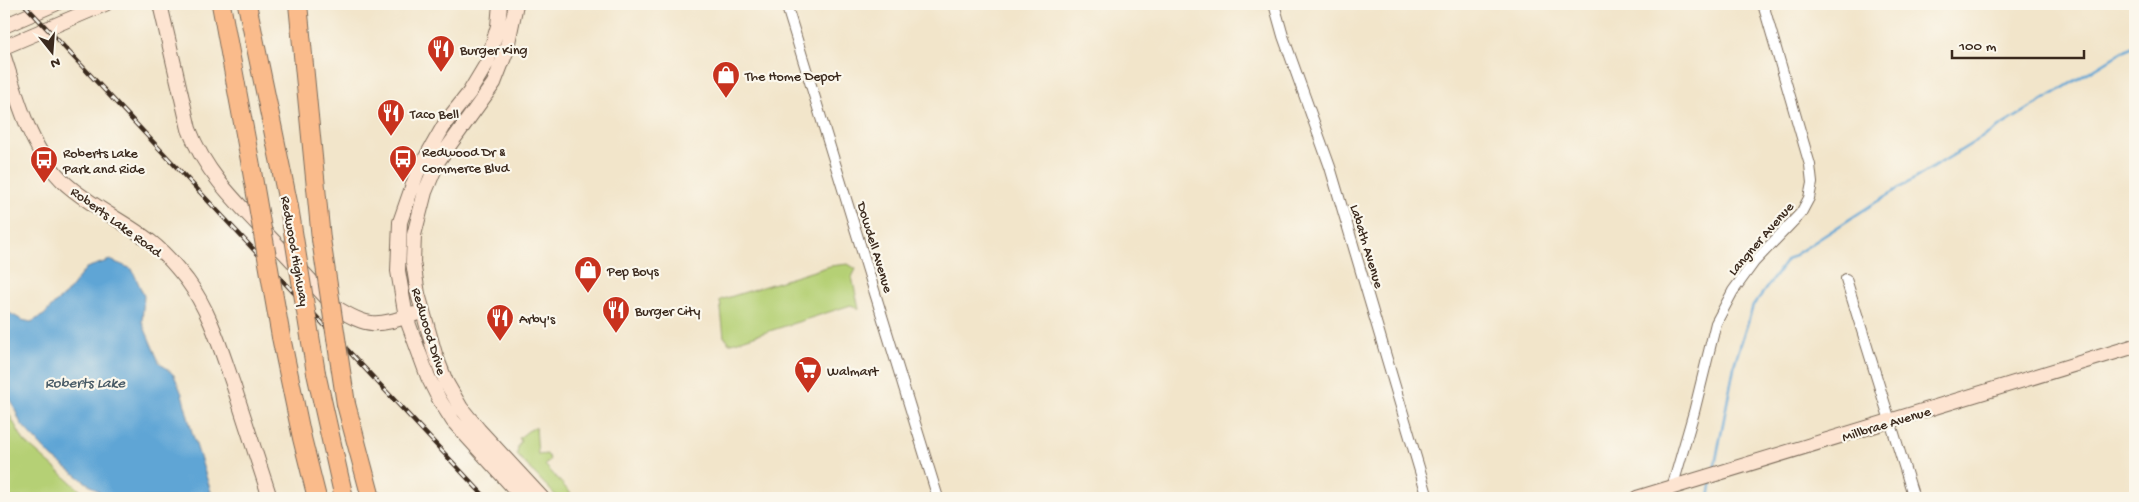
<svg xmlns="http://www.w3.org/2000/svg" width="2139" height="502" font-family="'Gochi Hand',sans-serif">
<rect width="100%" height="100%" fill="#fbf7ec"/>
<filter id="ink" filterUnits="userSpaceOnUse"><feTurbulence type="fractalNoise" baseFrequency=".02" numOctaves="2"/><feDisplacementMap in="SourceGraphic" scale="10" xChannelSelector="R" yChannelSelector="G"/><feConvolveMatrix kernelMatrix="1 2 1 2 8 2 1 2 1" color-interpolation-filters="sRGB"/></filter>
<filter id="wash" filterUnits="userSpaceOnUse"><feTurbulence type="fractalNoise" baseFrequency=".0096" numOctaves="4" result="noise"/><feDisplacementMap in="SourceGraphic" scale="20" xChannelSelector="R" yChannelSelector="G"/><feGaussianBlur stdDeviation="1.12" result="paint"/><feColorMatrix in="noise" values="0 0 0 0 0 0 0 0 0 0 0 0 0 0 0 0 0 1.4 0 .05"/><feComposite in="paint" operator="in"/></filter>
<g filter="url(#wash)">
<rect width="100%" height="100%" fill="#f2e5ca"/>
<path fill="#b5d075" stroke="#787d4a" d="M848 264 856 269 852 277 859 309 851 305 732 343H728V340L724 337 720 300 830 266Z
M4 405 24 441 89 498H4Z
M536 427 538 455 547 454 550 459 545 465 575 498H558L517 455 518 446 521 441 519 438 528 431Z"/>
<path fill="#5fa5d5" stroke="#4d687a" d="M110 260 132 269 144 296 142 322 159 362 174 375 182 394 192 432 213 498H107L52 457 21 424 8 393 9 370 4 362V327L7 319 4 310 22 320 31 322 44 315 55 303 66 294 86 268Z"/>
<g fill="none" stroke-linecap="round" stroke-linejoin="round">
<path stroke="#5fa5d5" stroke-width="2.5" d="M1714 470 1735 362 1753 306 1787 260 1873 204 2135 44
M1709 498 1712 480"/>
</g>
</g>
<g filter="url(#ink)">
<g fill="none" stroke-linecap="round" stroke-linejoin="round">
<defs>
<path id="street" d="M786 4 938 498
M1274 4 1283 36 1330 167 1428 498
M1846 279 1914 498
M1672 488 1694 412 1716 323 1733 291 1754 262 1801 213 1809 198 1812 183 1810 165 1763 4"/>
<path id="secondary" d="M160 4 189 129C204 170 234 200 264 231 288 256 312 282 335 307 370 329 377 326 415 314
M500 4 498 26 487 63 469 93 446 122 417 173 400 222 398 271 406 317 428 377 439 399 453 421 523 498
M516 4 506 52 494 83 438 161 425 192 414 235 413 262 418 294 435 354 446 382 461 408 479 430 542 498
M4 26 55 4
M4 47 105 4
M4 57C18 101 31 152 66 184 92 207 124 221 151 242 164 252 176 266 187 280 210 311 221 350 234 387 246 424 258 461 270 498
M1637 498 2135 346"/>
<path id="highway" d="M221 4 251 166
M247 4 289 207
M298 4 321 239
M281 337 302 438 317 498
M316 373 344 498
M346 404 371 498"/>
</defs>
<use href="#street" stroke="#7b6b5a" stroke-width="12"/>
<use href="#secondary" stroke="#7b6b5a" stroke-width="16"/>
<use href="#highway" stroke="#7b6b5a" stroke-width="20"/>
<use href="#street" stroke="#fff" stroke-width="10"/>
<use href="#secondary" stroke="#fde4d1" stroke-width="14"/>
<use href="#highway" stroke="#fabb8b" stroke-width="18"/>
<defs>
<path id="rail" d="M24 4 486 498"/>
</defs>
<use href="#rail" stroke="#3b2a1e" stroke-width="4.5"/>
<use href="#rail" stroke="#fbf7ec" stroke-width="2.5" stroke-dasharray="8" stroke-linecap="butt"/>
<defs>
<path id="highway-bridge" d="M251 166 281 337
M289 207 316 373
M321 239 346 404"/>
</defs>
<use href="#highway-bridge" stroke="#7b6b5a" stroke-width="20" stroke-linecap="butt"/>
<use href="#highway-bridge" stroke="#fabb8b" stroke-width="18"/>
</g>
</g>
<defs>
<symbol id="restaurant-pin" viewBox="-11 -11 22 30"><path d="M0 17L-7.5 6A9.5 9.5 0 1 1 7.5 6Z" fill="#c8321e" stroke="#fbf7ec"/><path d="M-5-6h1v4h1v-4h1v4h1v-4h1v5L-1.5 .5V6h-2V.5L-5-1ZM5-6V6H3V1.5H1.5Q1.5-4 5-6Z" fill="#fff"/></symbol>
<symbol id="shop-pin" viewBox="-11 -11 22 30"><path d="M0 17L-7.5 6A9.5 9.5 0 1 1 7.5 6Z" fill="#c8321e" stroke="#fbf7ec"/><path d="M-5-2.5h2.3a2.7 3.5 0 0 1 5.4 0H5L5.5 6h-11ZM-1.5-2.5h3a1.5 2.3 0 0 0-3 0Z" fill="#fff"/></symbol>
<symbol id="bus-pin" viewBox="-11 -11 22 30"><path d="M0 17L-7.5 6A9.5 9.5 0 1 1 7.5 6Z" fill="#c8321e" stroke="#fbf7ec"/><path d="M-5-6H5V4H4V6H2V4H-2V6H-4V4H-5ZM-3.5-4V0h7V-4ZM-3.5 1.2v1.5H-2V1.2ZM2 1.2v1.5H3.5V1.2Z" fill="#fff"/></symbol>
<symbol id="supermarket-pin" viewBox="-11 -11 22 30"><path d="M0 17L-7.5 6A9.5 9.5 0 1 1 7.5 6Z" fill="#c8321e" stroke="#fbf7ec"/><path d="M-6-5.5h2.5l.6 2H6L4.5 2H-2.5L-4.4-4H-6ZM-1.5 3.2a1.3 1.3 0 1 0 .1 0ZM3 3.2a1.3 1.3 0 1 0 .1 0Z" fill="#fff"/></symbol>
</defs>
<g fill-rule="evenodd">
<use href="#restaurant-pin" x="425" y="33" width="32" height="43"/>
<use href="#shop-pin" x="710" y="59" width="32" height="43"/>
<use href="#restaurant-pin" x="375" y="97" width="32" height="43"/>
<use href="#bus-pin" x="387" y="143" width="32" height="43"/>
<use href="#bus-pin" x="28" y="144" width="32" height="43"/>
<use href="#shop-pin" x="572" y="254" width="32" height="43"/>
<use href="#restaurant-pin" x="600" y="294" width="32" height="43"/>
<use href="#restaurant-pin" x="484" y="302" width="32" height="43"/>
<use href="#supermarket-pin" x="792" y="354" width="32" height="43"/>
</g>
<g text-anchor="middle" stroke-width="4.5" stroke-linejoin="round" paint-order="stroke">
<g font-size="14" fill="#3b2a1e" stroke="#fbf7ec" text-anchor="start">
<text x="460" y="54">Burger King</text>
<text x="745" y="80">The Home Depot</text>
<text x="410" y="118">Taco Bell</text>
<text x="422" y="156">Redwood Dr &amp;<tspan x="422" dy="16">Commerce Blvd</tspan></text>
<text x="63" y="157">Roberts Lake<tspan x="63" dy="16">Park and Ride</tspan></text>
<text x="607" y="275">Pep Boys</text>
<text x="635" y="315">Burger City</text>
<text x="519" y="323">Arby's</text>
<text x="827" y="375">Walmart</text>
</g>
<g font-size="14" fill="#3b2a1e" stroke="#fbf7ec">
<text transform="translate(117 221) rotate(36)" y="5">Roberts Lake Road</text>
<text transform="translate(1760 238) rotate(-49)" y="5">Langner Avenue</text>
<text transform="translate(1368 246) rotate(73)" y="5">Labath Avenue</text>
<text transform="translate(876 247) rotate(73)" y="5">Dowdell Avenue</text>
<text transform="translate(296 251) rotate(80)" y="5">Redwood Highway</text>
<text transform="translate(430 331) rotate(73)" y="5">Redwood Drive</text>
<text transform="translate(1886 423) rotate(-17)" y="5">Millbrae Avenue</text>
</g>
<g font-size="15" font-style="italic" fill="#495b67" stroke="#fbf7ec">
<text x="85" y="387">Roberts Lake</text>
</g>
</g>
<rect width="2139" height="502" fill="none" stroke="#fbf7ec" stroke-width="20"/>
<g transform="translate(52 52) rotate(163)" stroke="#fbf7ec" stroke-width="4" paint-order="stroke">
<path d="M0-4L9 19L0 12L-9 19Z" fill="#3b2a1e"/>
<text y="-8" font-size="14" font-weight="bold" text-anchor="middle" fill="#3b2a1e">N</text>
</g>
<path d="M1952 50v8h132v-8" fill="none" stroke="#3b2a1e" stroke-width="2.5"/>
<text x="1959" y="50" font-size="15" fill="#3b2a1e" stroke="#fbf7ec" stroke-width="4" paint-order="stroke">100 m</text>
</svg>
